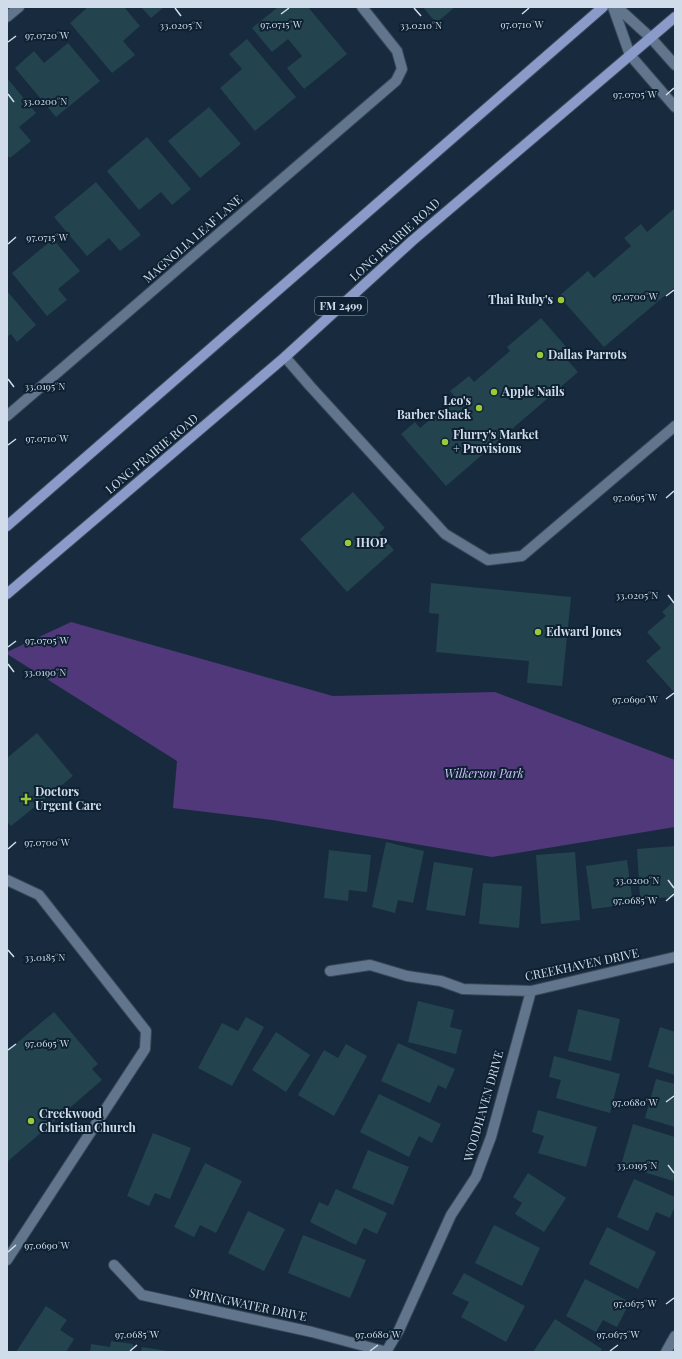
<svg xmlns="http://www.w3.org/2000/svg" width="682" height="1359" font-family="'Playfair Display',serif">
<rect width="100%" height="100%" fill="#182b3e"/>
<path fill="#50387a" d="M71 622 333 696 495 692 675 760V827L492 857 272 820 173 808 177 761 7 654V652Z"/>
<path fill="#23434f" d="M88 7H124L140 26 123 41 135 55 112 73 70 23Z
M141 7H164L151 18Z
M278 7H308L347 54 304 89 287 68 302 56 288 39 272 52 252 28Z
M423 7H455L436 23Z
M247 39 296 97 255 131 220 88 242 69 229 54Z
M68 43 100 81 56 117 15 68 34 51 44 63Z
M7 78 36 113 19 127 31 141 10 158 7 155Z
M209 107 241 144 200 178 168 141Z
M147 137 191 189 172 205 161 192 139 210 107 171Z
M96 182 141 235 120 251 109 238 87 256 54 217Z
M675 208V287L604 347 559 296 588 271 594 278 631 246 624 238 641 224 647 232Z
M53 239 80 271 58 289 67 300 47 316 12 273Z
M7 291 36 325 17 342 11 334 7 337Z
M541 318 568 349 562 354 578 372 446 486 401 434 415 422 420 428 456 398 450 391 469 376 474 382 510 351 507 347Z
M353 492 385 528 379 533 394 550 347 592 300 539Z
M431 583 571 597 562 686 527 683 529 661 436 652 439 614 429 613Z
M675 600V689L673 691 646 661 661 648 647 632 666 616 662 612Z
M37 733 73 776 11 826 7 822V758Z
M386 842 424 851 413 903 398 900 395 913 372 907Z
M675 846V897L640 899 637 849Z
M329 850 371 855 367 892 349 890 348 901 324 898Z
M575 852 580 920 541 924 536 855Z
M627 860 633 904 592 909 586 866Z
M434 862 473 868 465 916 426 910Z
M483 883 522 886 519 928 479 924Z
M418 1001 454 1010 450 1027 462 1030 456 1054 408 1042Z
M578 1009 620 1019 611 1061 568 1051Z
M54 1012 98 1064 92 1069 102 1080 7 1162V1051Z
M246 1017 264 1027 232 1086 198 1068 222 1023 238 1031Z
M660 1027 675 1032V1075L648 1067Z
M276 1032 310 1055 286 1092 252 1070Z
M398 1043 455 1069 446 1089 438 1085 430 1103 381 1081Z
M346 1044 367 1056 334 1116 298 1095 324 1050 338 1058Z
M554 1056 620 1074 610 1113 556 1098 561 1080 549 1077Z
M656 1079 675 1084V1127L645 1118Z
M379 1094 441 1124 432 1143 419 1136 409 1157 360 1132Z
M538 1110 597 1127 586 1167 538 1153 544 1136 532 1132Z
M633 1124 675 1137V1174L673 1181 621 1165Z
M153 1133 191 1148 170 1199 155 1193 149 1206 127 1196Z
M368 1150 409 1167 393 1205 352 1188Z
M205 1163 242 1181 216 1233 200 1225 194 1237 174 1227Z
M528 1173 566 1198 544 1232 515 1214 522 1203 513 1197Z
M634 1179 675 1197V1206L670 1218 656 1212 648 1231 617 1217Z
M336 1189 387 1213 377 1234 364 1228 356 1245 310 1222 319 1202 328 1206Z
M248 1211 285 1229 264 1271 228 1253Z
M494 1225 540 1248 522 1286 475 1263Z
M607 1227 656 1252 638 1289 589 1264Z
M303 1235 366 1260 350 1298 288 1273Z
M464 1273 525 1306 506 1342 461 1317 469 1302 452 1294Z
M585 1279 630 1302 617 1327 603 1320 596 1332 566 1316Z
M46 1306 67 1320 60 1330 74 1339 66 1352H16Z
M555 1319 602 1349 600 1352H533Z
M111 1341 133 1344 132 1352H90L91 1344 110 1347Z
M142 1347 167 1351V1352H141Z"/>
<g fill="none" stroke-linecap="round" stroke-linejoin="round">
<defs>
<path id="service" d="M613 7 630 55 675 107
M617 7 651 38 675 65
M285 357 310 386 445 534 488 560 522 556 675 426
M7 880 39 895 146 1031 145 1049 7 1260"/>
<path id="minor" d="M7 17 19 7
M7 416 396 81 402 69 397 51 362 7
M330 971 370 965 407 976 441 981 463 989 531 991 675 957
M114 1265 142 1295 312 1332 387 1352
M386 1352 399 1330 451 1215 476 1177 491 1137 531 991
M666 1352 675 1336"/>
<path id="primary" d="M7 526 603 7
M7 594 285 357 412 241 675 17"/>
</defs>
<use href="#service" stroke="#384757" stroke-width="12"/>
<use href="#minor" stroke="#384757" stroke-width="12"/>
<use href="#primary" stroke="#384757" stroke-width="12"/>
<use href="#service" stroke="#61768d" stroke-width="10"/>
<use href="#minor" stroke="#61768d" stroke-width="10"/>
<use href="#primary" stroke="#8a9bca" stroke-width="10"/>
</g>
<path fill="none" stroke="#d0dce9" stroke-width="1.5" d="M175 8 181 16M414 8 421 16M281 14 289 8M522 14 529 8M8 42 16 36M8 94 14 102M666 95 674 88M8 244 16 237M666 296 674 290M8 379 14 387M8 445 16 439M666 498 674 491M668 595 674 603M8 647 16 641M8 664 14 672M666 699 674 693M8 849 16 842M668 880 674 888M666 901 674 894M8 950 14 957M8 1050 16 1044M666 1102 674 1096M668 1165 674 1173M8 1252 16 1245M666 1304 674 1298M130 1351 137 1345M370 1351 378 1345M610 1351 618 1345"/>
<g fill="#98cb37" stroke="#0e2133" stroke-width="1.5">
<circle cx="561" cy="300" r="4"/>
<circle cx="540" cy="355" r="4"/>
<circle cx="494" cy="392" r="4"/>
<circle cx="479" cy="408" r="4"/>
<circle cx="445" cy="442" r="4"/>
<circle cx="348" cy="543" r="4"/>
<circle cx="538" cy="632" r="4"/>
<path d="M24 793h4v4h4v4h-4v4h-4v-4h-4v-4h4z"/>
<circle cx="31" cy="1121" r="4"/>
</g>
<g text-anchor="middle" stroke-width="4" stroke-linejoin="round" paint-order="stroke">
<rect fill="#0e2133" stroke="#96a4b2" stroke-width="1" x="315" y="297" width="52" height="18" rx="3"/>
<g font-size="11" font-weight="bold" fill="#d0dce9">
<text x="341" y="310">FM 2499</text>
</g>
<g font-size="12" fill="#d0dce9" stroke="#0e2133">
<text transform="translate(193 239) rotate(-41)" y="4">MAGNOLIA LEAF LANE</text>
<text transform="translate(395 240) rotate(-42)" y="4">LONG PRAIRIE ROAD</text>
<text transform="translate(152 454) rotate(-40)" y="4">LONG PRAIRIE ROAD</text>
<text transform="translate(582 965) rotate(-12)" y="4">CREEKHAVEN DRIVE</text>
<text transform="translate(484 1106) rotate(-74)" y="4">WOODHAVEN DRIVE</text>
<text transform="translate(248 1305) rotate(12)" y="4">SPRINGWATER DRIVE</text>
</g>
<g font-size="12" font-weight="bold" fill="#d0dce9" stroke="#0e2133" text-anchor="start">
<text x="553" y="304" text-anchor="end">Thai Ruby's</text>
<text x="548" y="359">Dallas Parrots</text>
<text x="502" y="396">Apple Nails</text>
<text x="471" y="405" text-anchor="end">Leo's<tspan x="471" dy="14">Barber Shack</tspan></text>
<text x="453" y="439">Flurry's Market<tspan x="453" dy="14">+ Provisions</tspan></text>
<text x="356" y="547">IHOP</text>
<text x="546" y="636">Edward Jones</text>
<text x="35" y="796">Doctors<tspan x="35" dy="14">Urgent Care</tspan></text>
<text x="39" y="1118">Creekwood<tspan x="39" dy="14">Christian Church</tspan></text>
</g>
<g font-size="12" font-style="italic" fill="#d4c1ff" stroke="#0e2133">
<text x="484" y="778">Wilkerson Park</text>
</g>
</g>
<g font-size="10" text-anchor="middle" fill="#d0dce9" stroke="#0e2133" stroke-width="4" stroke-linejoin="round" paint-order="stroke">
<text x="281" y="28">97.0715°W</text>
<text x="522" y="28">97.0710°W</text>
<text x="181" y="29">33.0205°N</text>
<text x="421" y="29">33.0210°N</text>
<text x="47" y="39">97.0720°W</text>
<text x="635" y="98">97.0705°W</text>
<text x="45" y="105">33.0200°N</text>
<text x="47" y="241">97.0715°W</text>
<text x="635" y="300">97.0700°W</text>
<text x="45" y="390">33.0195°N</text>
<text x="47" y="442">97.0710°W</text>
<text x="635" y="501">97.0695°W</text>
<text x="637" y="599">33.0205°N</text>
<text x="47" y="644">97.0705°W</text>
<text x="45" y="676">33.0190°N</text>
<text x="635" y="703">97.0690°W</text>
<text x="47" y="846">97.0700°W</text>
<text x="637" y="884">33.0200°N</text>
<text x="635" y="904">97.0685°W</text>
<text x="45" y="961">33.0185°N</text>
<text x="47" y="1047">97.0695°W</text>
<text x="635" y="1106">97.0680°W</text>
<text x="637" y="1169">33.0195°N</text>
<text x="47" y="1249">97.0690°W</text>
<text x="635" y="1307">97.0675°W</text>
<text x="137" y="1338">97.0685°W</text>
<text x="378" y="1338">97.0680°W</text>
<text x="618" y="1338">97.0675°W</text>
</g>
<rect width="682" height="1359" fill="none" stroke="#d0dce9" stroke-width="16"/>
</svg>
